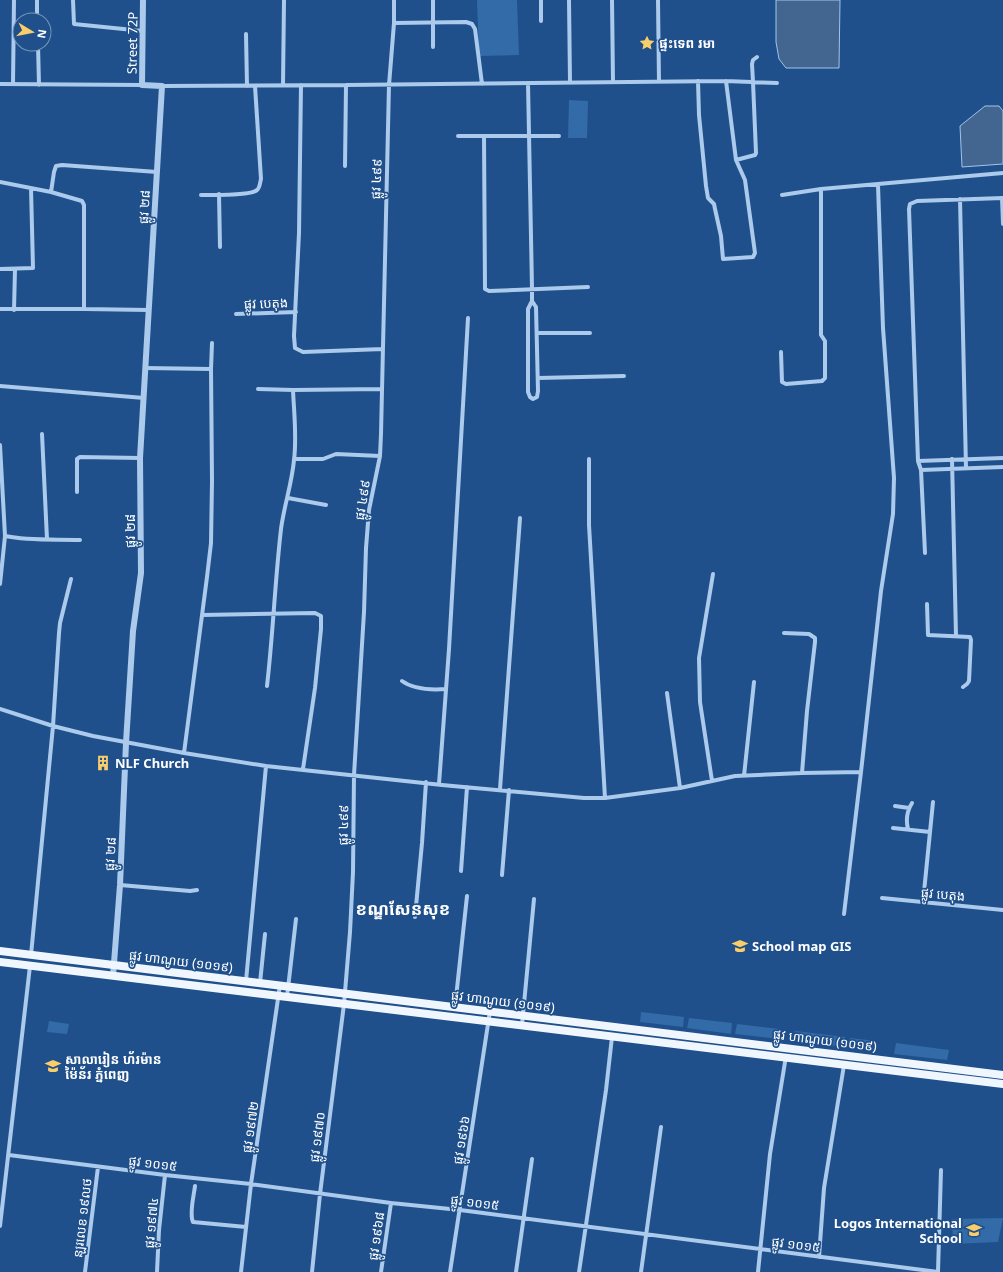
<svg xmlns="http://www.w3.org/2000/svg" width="1003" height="1272" font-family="'Noto Sans','Noto Sans Khmer',sans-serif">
<rect width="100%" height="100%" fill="#1f508b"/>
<path fill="#326ba8" d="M477 0H517L519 55 479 56Z
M569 100 588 101 587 138H568Z
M641 1012 684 1017 683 1027 640 1022Z
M689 1018 732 1023 731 1034 687 1028Z
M49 1021 69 1024 67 1034 47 1032Z
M737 1024 780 1029 779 1039 735 1034Z
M795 1031 845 1037 844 1047 794 1041Z
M850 1038 876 1041 875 1051 848 1048Z
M896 1043 949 1050 947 1060 894 1054Z
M1003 1218 998 1242 953 1244 952 1219Z"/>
<path fill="#426690" stroke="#9fc5ed" d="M776 0H840L839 68H786L779 59 776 42Z
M985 106H999L1003 111V164L962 167 960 126Z"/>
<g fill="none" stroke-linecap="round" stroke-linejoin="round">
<path stroke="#abcaec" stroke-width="4" d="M37 0V20
M73 0 74 24 143 31
M433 0V47
M569 0 570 82
M612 0 613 82
M658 0 659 82
M541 21V0
M394 23 466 22 472 24 475 29 482 84
M246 34 247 86
M38 44 39 85
M698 81 699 115 706 186 708 198 714 204 715 209 721 236 723 259 753 257 755 253 745 180 736 160 726 81
M528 83 532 288V301L528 309V392L530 397 533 399 537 397 538 391 536 307 532 301
M0 84 142 85
M13 84 14 0
M283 85 284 0
M301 85 299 233 294 336 295 348 303 352 383 349
M162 86 346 85 726 81 777 83
M458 136H559
M484 136 485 289 489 291 588 287
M736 160 755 155 756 153 753 82 752 64 753 60 757 57
M345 166 346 85
M0 182 51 192 82 201 84 205V309
M51 192 54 172 56 166 62 165 157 172
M219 194 220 247
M201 195C211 195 251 196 257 190 260 188 260 182 261 179L255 86
M782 195 821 189 1003 173
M1002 198 1003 224
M960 199 966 468
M0 269 33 268 31 188
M0 309H84L149 310
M14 310 15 269
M236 314 296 312
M537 333H590
M781 352 782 382 786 384 822 381 825 378V341L821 335V189
M145 368 211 369
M538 378 624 376
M0 386 144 398
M258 389 293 390
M42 434 47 539
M0 445 5 536 0 584
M294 459H323L336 454 380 456
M589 459V525L605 798
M952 459 956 636
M918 461 1003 458
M921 470 1003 467
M77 492V459L80 457 140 458
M288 498 326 505
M5 536C30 541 55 539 80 540
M925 553 921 470 918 461 909 209 910 204 917 201 1003 198
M927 604 928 635 970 637 971 640 969 681 967 684 963 687
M202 615 315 613 321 616V629L315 688 303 769
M784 633 809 634 815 638V642L807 711 802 773
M402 681C414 690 432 690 446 689
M267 686C273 634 275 581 281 529 284 506 292 483 294 460 297 437 294 413 293 390L382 389
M667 693 680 788
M0 709 53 726 93 736 184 753 266 766 442 785 584 798H605L680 788 735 776 802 773 861 772
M184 753 207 577 211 543 212 481 211 369 212 343
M744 776 754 682
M712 781 700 702 699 658 713 574
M439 784 449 649 468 318
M500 789 520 518
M895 806 909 808
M893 828 930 832
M908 829C906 821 907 811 912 803
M461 871 467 787
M502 875 509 790
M120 885 190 891 197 890
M882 898 1003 910
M923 902 933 802
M844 914 861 772 881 591 893 514 894 478 883 328 878 185
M415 917 422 843 426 782
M31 955 53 726 59 633 60 623 71 579
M246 981 266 766
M260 983 265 934
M287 997 296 919
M455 1007 467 896
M522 1025 534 899
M9 1155 165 1175 251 1184 391 1203 460 1210 938 1272
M195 1186C194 1195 189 1214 193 1222L246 1227
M0 1226 30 966
M819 1257 824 1188 844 1065
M85 1272 98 1167
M157 1272 159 1230 165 1175
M241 1272 251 1184 280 985
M312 1272 320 1194 344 1004 350 932 353 872 354 775 364 612 366 548 369 510 380 456 381 434 389 85 394 23V0
M381 1272 391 1203
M450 1272 490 1011
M516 1272 532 1159
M579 1272 606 1090 612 1037
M641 1272 661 1127
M758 1272 770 1154 786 1056
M938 1272 941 1170"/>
<path stroke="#abcaec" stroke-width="6" d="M113 976 120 885 126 743 133 631 141 573 140 458 162 86 142 85 143 0"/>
<path stroke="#f0f6fe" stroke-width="8" d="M0 951 1003 1075
M0 962 1003 1084"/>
</g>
<defs>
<symbol id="sight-bare" viewBox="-9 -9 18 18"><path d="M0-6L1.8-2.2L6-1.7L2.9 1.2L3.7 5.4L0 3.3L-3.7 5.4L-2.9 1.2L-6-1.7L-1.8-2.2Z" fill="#facd6b" stroke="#1f508b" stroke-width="2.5" paint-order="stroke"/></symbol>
<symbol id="building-bare" viewBox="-9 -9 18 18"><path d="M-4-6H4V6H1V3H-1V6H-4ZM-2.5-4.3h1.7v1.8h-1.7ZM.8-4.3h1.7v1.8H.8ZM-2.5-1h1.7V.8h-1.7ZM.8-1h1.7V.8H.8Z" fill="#facd6b" stroke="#1f508b" stroke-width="2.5" paint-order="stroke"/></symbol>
<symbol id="school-bare" viewBox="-9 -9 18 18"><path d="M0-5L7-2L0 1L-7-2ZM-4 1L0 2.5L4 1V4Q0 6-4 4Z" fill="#facd6b" stroke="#1f508b" stroke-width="2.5" paint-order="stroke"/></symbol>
</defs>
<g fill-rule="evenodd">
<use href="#sight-bare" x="636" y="32" width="22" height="22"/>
<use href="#building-bare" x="92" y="752" width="22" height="22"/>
<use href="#school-bare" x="729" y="935" width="22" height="22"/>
<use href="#school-bare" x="42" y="1055" width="22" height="22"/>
<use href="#school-bare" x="963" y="1219" width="22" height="22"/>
</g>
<g text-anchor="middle" stroke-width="3.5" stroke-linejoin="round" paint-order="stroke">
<g font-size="13" fill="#fff" stroke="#1f508b">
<text transform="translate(132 43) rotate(-89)" y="5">Street 72P</text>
<text transform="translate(376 179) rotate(-88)" y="5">ផ្លូវ ៤៩៩</text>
<text transform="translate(144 207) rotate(-87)" y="5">ផ្លូវ ២៨</text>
<text transform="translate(266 303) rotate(-2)" y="5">ផ្លូវ បេតុង</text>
<text transform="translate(362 500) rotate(-81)" y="5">ផ្លូវ ៤៩៩</text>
<text transform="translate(130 531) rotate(-90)" y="5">ផ្លូវ ២៨</text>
<text transform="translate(343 825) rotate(-89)" y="5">ផ្លូវ ៤៩៩</text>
<text transform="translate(110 854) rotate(-87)" y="5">ផ្លូវ ២៨</text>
<text transform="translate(943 894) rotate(5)" y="5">ផ្លូវ បេតុង</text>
<text transform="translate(181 961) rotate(7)" y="5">ផ្លូវ ហាណូយ (១០១៩)</text>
<text transform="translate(503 1001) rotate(7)" y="5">ផ្លូវ ហាណូយ (១០១៩)</text>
<text transform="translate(825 1040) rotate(7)" y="5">ផ្លូវ ហាណូយ (១០១៩)</text>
<text transform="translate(250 1127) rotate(-82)" y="5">ផ្លូវ ១៩៧២</text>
<text transform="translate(317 1137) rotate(-83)" y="5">ផ្លូវ ១៩៧០</text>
<text transform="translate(461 1140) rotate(-81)" y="5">ផ្លូវ ១៩៦៦</text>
<text transform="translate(153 1163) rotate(7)" y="5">ផ្លូវ ១០១៥</text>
<text transform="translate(475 1202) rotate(7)" y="5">ផ្លូវ ១០១៥</text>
<text transform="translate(82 1218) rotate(-83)" y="5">ន្ឡរលេខ ១៩លថ</text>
<text transform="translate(151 1223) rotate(-85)" y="5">ផ្លូវ ១៩៧៤</text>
<text transform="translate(376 1236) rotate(-82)" y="5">ផ្លូវ ១៩៦៨</text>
<text transform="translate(796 1244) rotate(7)" y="5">ផ្លូវ ១០១៥</text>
</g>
<g font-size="13" font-weight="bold" fill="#fff" stroke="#1f508b" text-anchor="start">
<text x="659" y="48">ផ្ទះទេព រមា</text>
<text x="115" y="768">NLF Church</text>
<text x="752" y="951">School map GIS</text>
<text x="65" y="1064">សាលារៀន ហ័រម៉ាន<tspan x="65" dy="15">ម៉ៃន័រ ភ្នំពេញ</tspan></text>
<text x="962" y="1228" text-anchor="end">Logos International<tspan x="962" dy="15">School</tspan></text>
</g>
<g font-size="17" font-weight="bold" fill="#fff" stroke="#1f508b">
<text x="403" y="915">ខណ្ឌសែនសុខ</text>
</g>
</g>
<g transform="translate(32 32) rotate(100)"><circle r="19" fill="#1f508b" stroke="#7996b9"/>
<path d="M0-3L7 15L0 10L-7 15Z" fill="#facd6b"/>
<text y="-6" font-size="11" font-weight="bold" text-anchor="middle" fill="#ffffff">N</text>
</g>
</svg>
